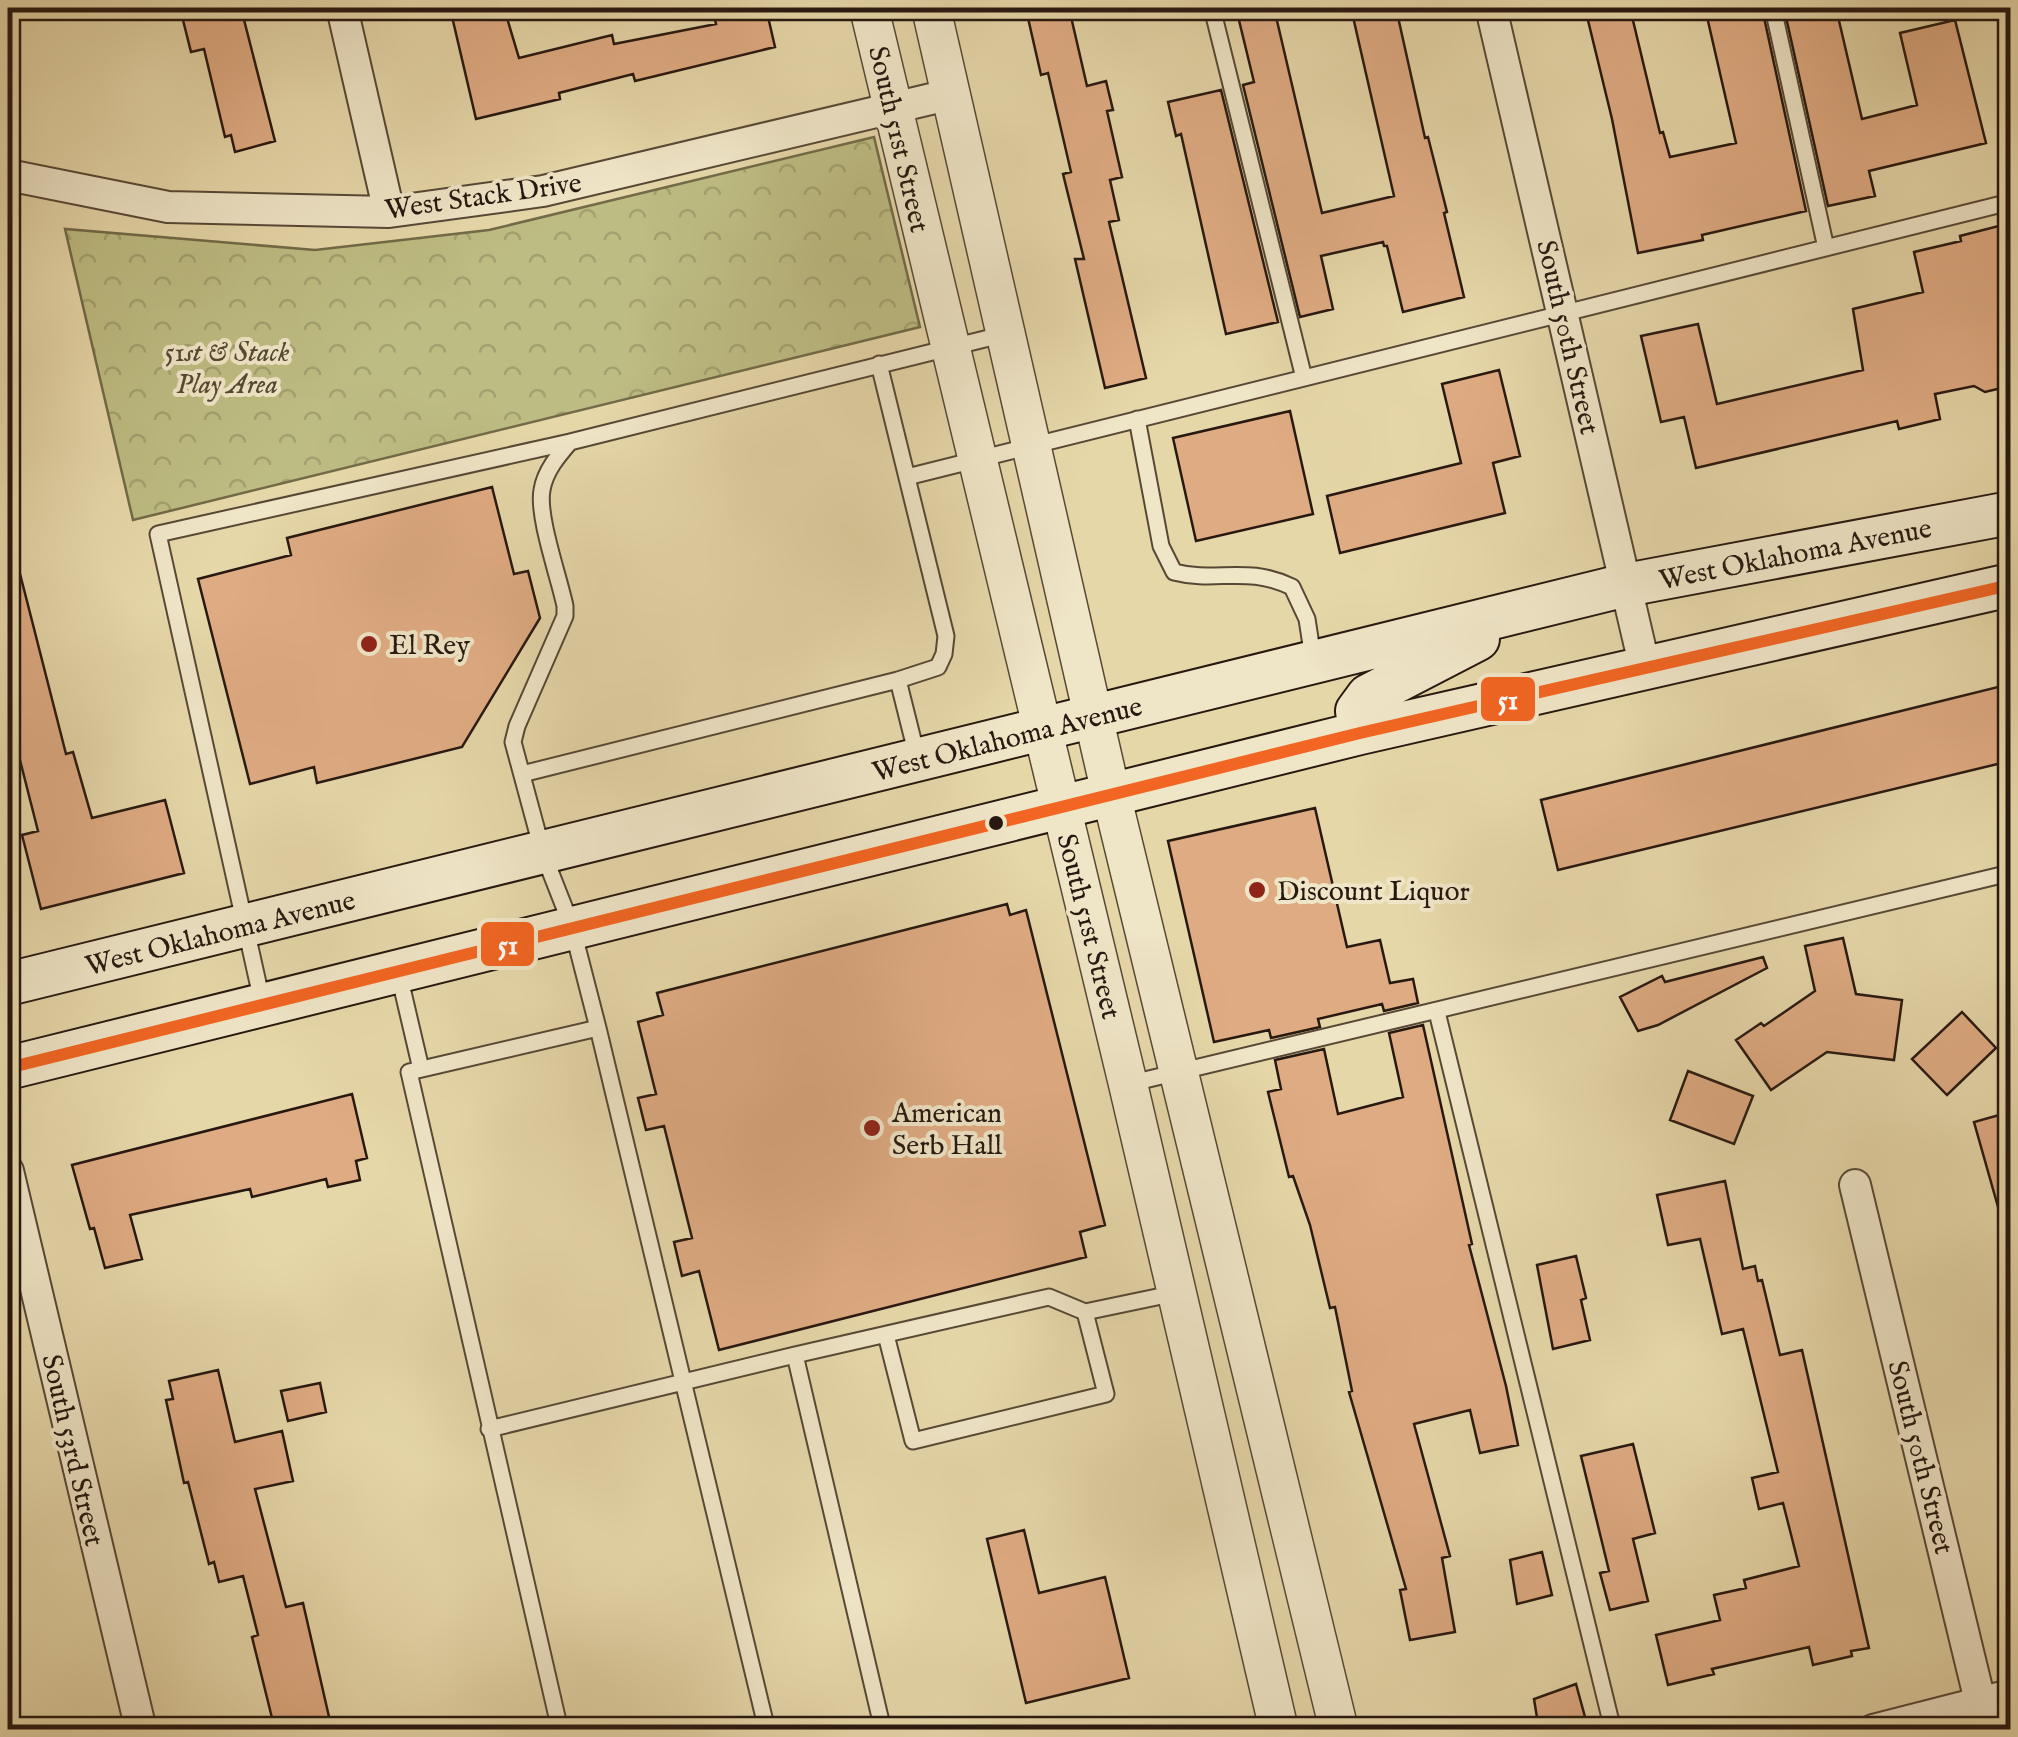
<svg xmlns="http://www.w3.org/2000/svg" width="2018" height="1737" font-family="'IM FELL English',serif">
<defs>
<pattern id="park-crowns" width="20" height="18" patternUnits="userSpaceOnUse" patternTransform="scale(2.5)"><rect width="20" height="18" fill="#bdbc82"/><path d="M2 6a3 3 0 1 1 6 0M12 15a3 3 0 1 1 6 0" fill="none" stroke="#a2a16f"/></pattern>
</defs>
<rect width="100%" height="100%" fill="#e6d7a9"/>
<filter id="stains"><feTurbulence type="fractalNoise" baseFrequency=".002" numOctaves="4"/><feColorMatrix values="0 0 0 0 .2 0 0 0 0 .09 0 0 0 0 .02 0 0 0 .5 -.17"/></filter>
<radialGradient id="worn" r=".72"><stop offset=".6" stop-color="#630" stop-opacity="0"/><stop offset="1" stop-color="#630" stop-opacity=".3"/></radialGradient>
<path fill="url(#park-crowns)" stroke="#726a49" stroke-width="2.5" d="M874 137 920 327 133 520 65 229 315 250 489 230Z"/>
<path fill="#dfab83" stroke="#271810" stroke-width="2.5" d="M180 8H241L275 141 235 152 231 135 225 137 204 49 191 52Z
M450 8H504L519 58 612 35 614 44 716 24 712 8H766L775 47 635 81 633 74 559 93 560 99 476 119Z
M1069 8 1087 86 1106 81 1113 110 1107 111 1122 177 1110 180 1119 220 1109 222 1146 378 1105 388 1075 259H1084L1063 174 1071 172 1048 73 1041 75 1028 18Z
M1236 8H1274L1322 213 1394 196 1351 8H1396L1425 138 1428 137 1447 212 1444 213 1464 297 1403 312 1387 246H1384L1383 242 1321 256 1333 309 1300 317 1243 85 1254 82Z
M1585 8H1630L1660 133 1663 132 1670 157 1736 143 1705 8H1762L1806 211 1702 235 1703 240 1638 253 1612 119Z
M1784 8H1836L1862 119 1917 105 1900 33 1955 20 1986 143 1869 171 1875 196 1828 206Z
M1221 90 1278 322 1226 334 1181 134 1176 136 1168 102Z
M2010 223V386L1985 392 1974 386 1935 394 1940 419 1899 429 1897 421 1696 468 1684 417 1661 422 1641 336 1698 324 1717 404 1863 370 1853 309 1923 292 1914 252 1961 241 1960 236Z
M1499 370 1520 456 1493 463 1505 513 1340 553 1327 496 1461 463 1442 384Z
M1290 411 1313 514 1196 541 1173 438Z
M492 487 514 574 528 571 540 618 462 747 317 783 314 767 250 784 198 579 291 555 287 538Z
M17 562 66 754 73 752 92 818 165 800 184 873 41 909 22 835 38 831 8 713V563Z
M2010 684V761L1558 870 1541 800Z
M1315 808 1347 947 1380 940 1390 983 1413 979 1418 1003 1384 1011 1382 1004 1318 1019 1320 1027 1271 1038 1269 1030 1214 1042 1168 841Z
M1007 904 1010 915 1026 910 1105 1225 1080 1232 1086 1257 719 1350 699 1271 682 1276 674 1242 692 1238 664 1126 646 1130 638 1098 656 1094 638 1022 663 1015 657 993Z
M1843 938 1856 994 1902 1000 1894 1060 1827 1052 1771 1090 1736 1040 1761 1023 1764 1026 1815 991 1805 946Z
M1763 957 1767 968 1658 1025 1638 1031 1620 997 1662 976 1665 982Z
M1962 1012 1996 1048 1947 1095 1912 1059Z
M1423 1025 1472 1244 1469 1245 1506 1386 1518 1445 1480 1453 1470 1410 1414 1424 1450 1556 1442 1558 1455 1632 1410 1640 1400 1590 1406 1589 1349 1392 1352 1391 1335 1307 1330 1308 1310 1225 1293 1176 1289 1177 1268 1092 1281 1089 1275 1060 1324 1049 1338 1114 1403 1097 1389 1033Z
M1688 1071 1753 1096 1734 1144 1670 1120Z
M352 1094 367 1158 356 1161 360 1180 328 1187 326 1179 252 1197 250 1189 130 1215 142 1259 105 1268 94 1228 90 1229 72 1165Z
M2010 1112V1220L2002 1221 1974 1122Z
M1725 1181 1743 1269 1755 1266 1758 1281 1762 1280 1780 1355 1802 1350 1869 1648 1851 1651 1852 1656 1813 1665 1809 1647 1712 1669 1714 1674 1668 1685 1656 1635 1720 1620 1714 1595 1746 1588 1744 1580 1799 1566 1783 1503 1759 1509 1752 1478 1778 1472 1743 1329 1722 1334 1700 1239 1668 1245 1657 1195Z
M1576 1256 1586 1298 1581 1300 1590 1340 1553 1349 1537 1265Z
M218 1370 235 1442 282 1431 293 1481 255 1489 286 1607 303 1603 332 1730H275L252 1637 258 1635 243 1576 219 1582 214 1562 209 1564 188 1482 184 1483 166 1400 173 1399 169 1381Z
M320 1383 326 1412 288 1421 281 1391Z
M1633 1444 1655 1533 1633 1539 1648 1601 1610 1610 1600 1573 1609 1571 1581 1456Z
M1024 1530 1039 1593 1105 1577 1129 1678 1026 1703 987 1539Z
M1542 1552 1552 1595 1517 1604 1510 1560Z
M1576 1684 1585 1717 1539 1730 1534 1699Z"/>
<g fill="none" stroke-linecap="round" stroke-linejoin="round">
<defs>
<path id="service" d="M1212 8 1304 378
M1773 8 1826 248
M879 364 946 636 944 654 938 667 898 680 917 756
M1137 419 1161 546 1174 572C1216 583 1247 565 1292 587L1307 619 1313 658
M907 477 2010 202
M522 774 898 680
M399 975 421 1069
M262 1001 158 534 570 442
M1437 1012 1613 1730
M1128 1084 2010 873
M886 1335 913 1441 1106 1394 1085 1312
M489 1429 795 1355
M560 1730 409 1072 598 1028
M767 1730 598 1028 572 927 543 853 513 742 517 726 565 616V606C559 577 537 516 542 490 545 471 558 456 570 442L1005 334
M883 1730 795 1355 1049 1297 1085 1312 1176 1293"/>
<path id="minor" d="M342 8 389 212
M1491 8 1645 668
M8 175 168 207 389 212 543 191 952 94
M8 1171 141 1730
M1855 1185 1987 1730
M1873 1730 2010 1695"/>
<path id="tertiary" d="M869 8 1128 1084 1279 1730
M931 8 1111 794 1339 1730"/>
<path id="secondary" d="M1360 733 1357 711 1368 696 1478 639
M8 984 1626 585 2010 513
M8 1068 1360 733 2010 585"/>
</defs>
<use href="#service" stroke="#574836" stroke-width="19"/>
<use href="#minor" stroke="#574836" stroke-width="34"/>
<use href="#tertiary" stroke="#574836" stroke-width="41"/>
<use href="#secondary" stroke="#271810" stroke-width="46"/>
<use href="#service" stroke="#efe5c7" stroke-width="15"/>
<use href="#minor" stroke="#efe5c7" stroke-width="30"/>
<use href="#tertiary" stroke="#efe5c7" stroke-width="38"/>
<use href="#secondary" stroke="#efe5c7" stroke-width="42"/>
<defs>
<path id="bus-1" d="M8 1068 1360 733 2010 585"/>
</defs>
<use href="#bus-1" stroke="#efe5c7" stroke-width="20"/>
<use href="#bus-1" stroke="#f26522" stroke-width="12"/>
</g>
<g fill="#8f2418" stroke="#efe5c7" stroke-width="4">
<circle cx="369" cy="644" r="10"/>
<circle cx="1257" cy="890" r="10"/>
<circle cx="872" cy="1128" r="10"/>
</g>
<circle fill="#271810" stroke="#efe5c7" stroke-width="4" cx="996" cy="823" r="9"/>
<g text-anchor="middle" stroke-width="8" stroke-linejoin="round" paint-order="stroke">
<g font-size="28" fill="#271810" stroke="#efe5c7">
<text transform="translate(900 139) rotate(77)" y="10">South 51st Street</text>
<text transform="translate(483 195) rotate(-8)" y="10">West Stack Drive</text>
<text transform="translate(1569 337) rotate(77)" y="10">South 50th Street</text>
<text transform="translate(1795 553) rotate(-11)" y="10">West Oklahoma Avenue</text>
<text transform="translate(1007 738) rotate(-14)" y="10">West Oklahoma Avenue</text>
<text transform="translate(1090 926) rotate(76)" y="10">South 51st Street</text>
<text transform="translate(220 932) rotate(-14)" y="10">West Oklahoma Avenue</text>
<text transform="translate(74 1450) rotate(77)" y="10">South 53rd Street</text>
<text transform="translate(1922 1457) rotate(76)" y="10">South 50th Street</text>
</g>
<g font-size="28" font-style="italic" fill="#544932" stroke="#efe5c7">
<text x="227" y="361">51st &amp; Stack<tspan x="227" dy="32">Play Area</tspan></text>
</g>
<g font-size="28" fill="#271810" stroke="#efe5c7" text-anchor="start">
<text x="389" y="654">El Rey</text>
<text x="1277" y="900">Discount Liquor</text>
<text x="892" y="1122">American<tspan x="892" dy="32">Serb Hall</tspan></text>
</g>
</g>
<g stroke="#efe5c7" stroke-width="4">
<rect x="1479" y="675" width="58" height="48" rx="10" fill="#f26522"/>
<rect x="479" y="920" width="57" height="48" rx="10" fill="#f26522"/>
</g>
<g font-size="28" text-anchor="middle" font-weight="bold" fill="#fff">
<text x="1508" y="709">51</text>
<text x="508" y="954">51</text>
</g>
<rect width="2018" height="1737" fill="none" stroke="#e6d7a9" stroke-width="40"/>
<rect x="10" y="10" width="1998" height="1717" fill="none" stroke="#271810" stroke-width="5"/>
<rect x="20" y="20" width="1978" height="1697" fill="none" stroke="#271810" stroke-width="2.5"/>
<rect width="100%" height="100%" filter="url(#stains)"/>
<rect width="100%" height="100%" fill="url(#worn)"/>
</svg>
